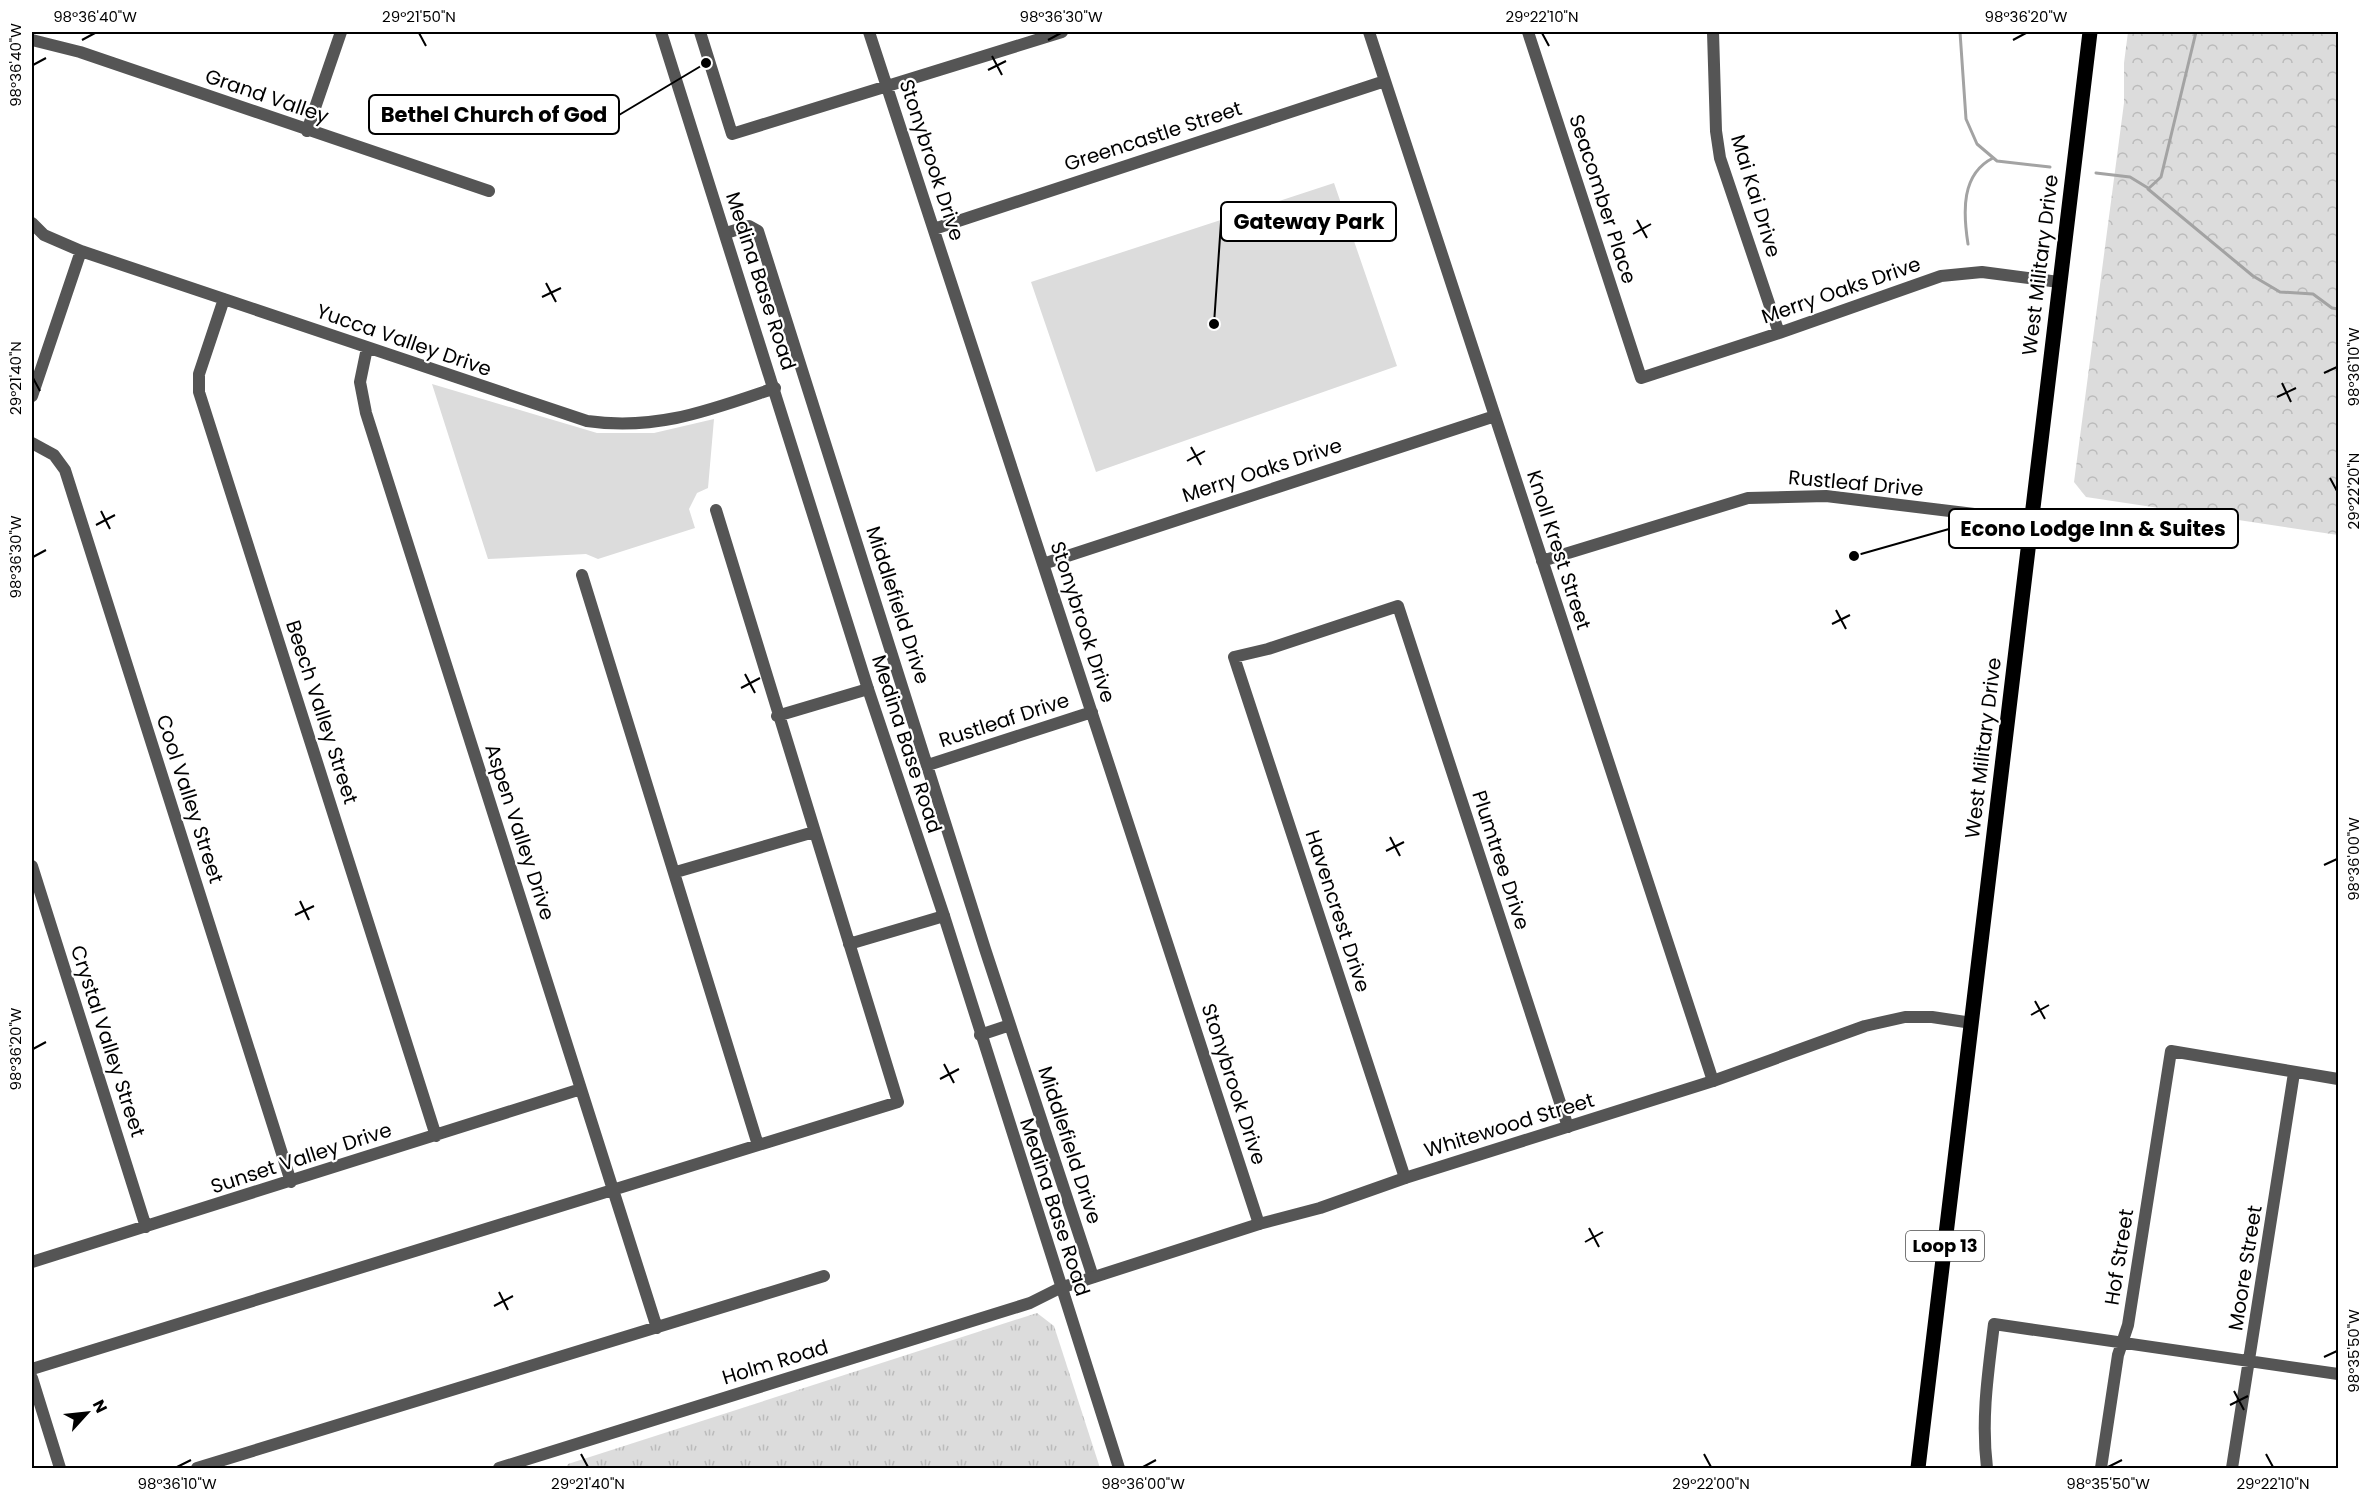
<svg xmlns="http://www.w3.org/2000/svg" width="2370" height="1500" font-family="Poppins,sans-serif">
<defs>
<pattern id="grass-tufts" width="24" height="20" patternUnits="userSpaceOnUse" patternTransform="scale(1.5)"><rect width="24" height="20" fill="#dcdcdc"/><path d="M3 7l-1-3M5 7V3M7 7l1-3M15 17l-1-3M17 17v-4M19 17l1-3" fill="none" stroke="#bbb"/></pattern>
<pattern id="forest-crowns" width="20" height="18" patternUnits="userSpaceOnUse" patternTransform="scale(1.5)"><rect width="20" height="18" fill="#dcdcdc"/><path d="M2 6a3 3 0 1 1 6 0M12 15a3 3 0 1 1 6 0" fill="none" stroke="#bbb"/></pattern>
</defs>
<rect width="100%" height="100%" fill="#fff"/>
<path fill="url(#grass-tufts)" d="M1037 1313 1054 1326 1100 1468H566L568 1464Z"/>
<path fill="url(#forest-crowns)" d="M2128 32H2338V535L2086 497 2074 482 2124 103V63Z"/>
<path fill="#dcdcdc" d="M1334 183 1397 366 1096 472 1031 282Z
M432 384 597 433H654L714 419 708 488 697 493 689 509 695 528 598 559 586 554 488 559Z"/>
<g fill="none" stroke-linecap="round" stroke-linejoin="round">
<path stroke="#a3a3a3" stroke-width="3" d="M1960 32 1966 119 1977 144 1997 161 2050 167
M2196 32 2161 177 2148 189 2253 276 2280 292 2313 294 2332 308 2338 309
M2096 173 2130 177 2148 188
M1968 244C1963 212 1961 174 1993 158"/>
<path stroke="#555" stroke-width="12" d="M700 32 732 134 1062 32
M869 32 1259 1224
M1369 32 1713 1081
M1528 32 1641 378 1779 333 1941 276 1982 272 2059 282
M1713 32 1716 131 1720 158 1779 333
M32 40 80 52 489 191
M307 131 341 32
M32 223 44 235 81 251 587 421C657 431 710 410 775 388
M934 229 1385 81
M726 233 749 226 758 231 985 949 1093 1277
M224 299 199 374V392L436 1136
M367 348 360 382 366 413 657 1328
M32 396 81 251
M32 443 54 455 65 470 291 1182
M1542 561 1748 498 1826 496 2032 521
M1043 564 1495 416
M582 575 758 1145
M777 716 868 689
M928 765 1092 712
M32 866 146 1227
M676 872 814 832
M849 944 944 916
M980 1035 1010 1025
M1405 1178 1234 657 1268 649 1398 606 1568 1127
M32 1262 581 1089
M32 1369 898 1102 716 510
M32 1378 60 1468
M197 1468 824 1276
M1987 1468C1981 1419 1988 1373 1994 1324L2338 1374
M2101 1468 2118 1355 2128 1325 2171 1051 2338 1079
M2232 1468 2294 1073"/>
<path stroke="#555" stroke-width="12" d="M661 32 868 689 944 916 1119 1468
M499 1468 1030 1303 1060 1288 1259 1224 1320 1208 1405 1178 1713 1081 1865 1026 1905 1017H1932L1972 1023"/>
<path stroke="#000" stroke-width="15" d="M1918 1468 2090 32"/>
</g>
<path fill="none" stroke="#000" stroke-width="2" d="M419 33 426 46M1542 33 1549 46M82 40 95 33M1048 40 1061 33M2013 40 2026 33M992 56 1002 75M33 65 46 58M988 70 1006 61M1637 220 1647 238M1633 234 1651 224M546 283 556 302M542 297 561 288M2324 373 2337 367M33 378 40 391M2282 383 2291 402M2277 397 2296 388M1191 447 1201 465M1187 461 1205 451M2330 478 2337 491M101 511 110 529M96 525 115 515M33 557 46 550M1836 610 1846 629M1832 624 1850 615M745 674 755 693M741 688 760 678M1390 837 1400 856M1386 851 1404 842M2324 865 2337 859M300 901 309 920M295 915 314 906M2035 1001 2045 1019M2031 1015 2049 1005M33 1049 46 1042M944 1064 954 1083M940 1079 959 1069M1589 1228 1599 1247M1585 1242 1603 1232M499 1292 508 1310M494 1306 513 1296M2324 1357 2337 1351M2234 1391 2244 1410M2230 1405 2248 1396M581 1454 588 1467M1704 1454 1711 1467M2266 1454 2273 1467M177 1467 191 1460M1143 1467 1156 1460M2108 1467 2122 1460"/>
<g text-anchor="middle" stroke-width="4.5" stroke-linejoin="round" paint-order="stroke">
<rect fill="#fff" stroke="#4c4c4c" stroke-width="1.5" x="1906" y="1231" width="78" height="30" rx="4.5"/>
<g font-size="18" font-weight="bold" fill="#000">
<text x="1945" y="1252">Loop 13</text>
</g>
<g font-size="20" fill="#000" stroke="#fff">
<text transform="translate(267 96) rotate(19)" y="7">Grand Valley</text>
<text transform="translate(1153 136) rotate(-18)" y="7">Greencastle Street</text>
<text transform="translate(932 160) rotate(72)" y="7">Stonybrook Drive</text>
<text transform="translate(1756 196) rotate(73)" y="7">Mai Kai Drive</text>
<text transform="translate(1603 199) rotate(72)" y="7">Seacomber Place</text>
<text transform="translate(2040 265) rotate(-83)" y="7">West Military Drive</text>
<text transform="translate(761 281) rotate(72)" y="7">Medina Base Road</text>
<text transform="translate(1841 290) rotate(-19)" y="7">Merry Oaks Drive</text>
<text transform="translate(404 340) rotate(19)" y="7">Yucca Valley Drive</text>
<text transform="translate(1262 470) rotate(-18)" y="7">Merry Oaks Drive</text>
<text transform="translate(1856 483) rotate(5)" y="7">Rustleaf Drive</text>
<text transform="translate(1559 550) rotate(72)" y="7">Knoll Krest Street</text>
<text transform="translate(898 605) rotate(72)" y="7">Middlefield Drive</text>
<text transform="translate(1083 622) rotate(72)" y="7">Stonybrook Drive</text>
<text transform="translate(322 712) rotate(72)" y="7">Beech Valley Street</text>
<text transform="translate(1004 720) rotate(-18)" y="7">Rustleaf Drive</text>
<text transform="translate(907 744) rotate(72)" y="7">Medina Base Road</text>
<text transform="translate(1983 748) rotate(-83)" y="7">West Military Drive</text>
<text transform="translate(190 799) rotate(72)" y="7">Cool Valley Street</text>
<text transform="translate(520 832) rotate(72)" y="7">Aspen Valley Drive</text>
<text transform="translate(1501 860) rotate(72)" y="7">Plumtree Drive</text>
<text transform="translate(1338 911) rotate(72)" y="7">Havencrest Drive</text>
<text transform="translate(108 1041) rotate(72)" y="7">Crystal Valley Street</text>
<text transform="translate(1234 1084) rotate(72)" y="7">Stonybrook Drive</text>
<text transform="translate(1509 1125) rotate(-17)" y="7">Whitewood Street</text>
<text transform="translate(1070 1145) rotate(72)" y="7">Middlefield Drive</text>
<text transform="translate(301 1158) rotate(-18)" y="7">Sunset Valley Drive</text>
<text transform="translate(1055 1207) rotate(72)" y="7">Medina Base Road</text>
<text transform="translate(2119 1257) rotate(-81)" y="7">Hof Street</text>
<text transform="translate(2245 1268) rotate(-81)" y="7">Moore Street</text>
<text transform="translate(775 1362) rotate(-17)" y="7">Holm Road</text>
</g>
</g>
<path fill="none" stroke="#000" stroke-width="2" d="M706 63L619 115M1214 324L1221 222M1854 556L1949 529"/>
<g fill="#000" stroke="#fff" stroke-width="2">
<circle cx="706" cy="63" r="6"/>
<circle cx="1214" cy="324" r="6"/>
<circle cx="1854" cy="556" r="6"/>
</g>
<g fill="#fff" stroke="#000" stroke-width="2">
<rect x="369" y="95" width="250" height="39" rx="6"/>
<rect x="1221" y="202" width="175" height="39" rx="6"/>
<rect x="1949" y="509" width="289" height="39" rx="6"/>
</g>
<g font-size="21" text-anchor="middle" font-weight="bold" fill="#000">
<text x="494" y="122">Bethel Church of God</text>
<text x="1309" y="229">Gateway Park</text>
<text x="2093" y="536">Econo Lodge Inn &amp; Suites</text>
</g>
<rect width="2370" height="1500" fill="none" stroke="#ffffff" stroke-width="66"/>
<g transform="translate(87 1413) rotate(63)" stroke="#ffffff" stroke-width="4.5" paint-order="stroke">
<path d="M0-4.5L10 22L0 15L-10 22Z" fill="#000000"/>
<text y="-9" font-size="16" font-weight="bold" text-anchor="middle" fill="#000000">N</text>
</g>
<rect x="33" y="33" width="2304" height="1434" fill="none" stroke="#000" stroke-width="2"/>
<g font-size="15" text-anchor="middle" fill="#000">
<text x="95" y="22">98°36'40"W</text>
<text x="419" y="22">29°21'50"N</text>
<text x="1061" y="22">98°36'30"W</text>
<text x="1542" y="22">29°22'10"N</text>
<text x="2026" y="22">98°36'20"W</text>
<text transform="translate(16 65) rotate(-90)" y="5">98°36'40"W</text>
<text transform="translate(2354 367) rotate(-90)" y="5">98°36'10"W</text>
<text transform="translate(16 378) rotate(-90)" y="5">29°21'40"N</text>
<text transform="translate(2354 491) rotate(-90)" y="5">29°22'20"N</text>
<text transform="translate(16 557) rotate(-90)" y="5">98°36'30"W</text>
<text transform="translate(2354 859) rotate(-90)" y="5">98°36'00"W</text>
<text transform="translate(16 1049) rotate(-90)" y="5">98°36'20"W</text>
<text transform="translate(2354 1351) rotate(-90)" y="5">98°35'50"W</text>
<text x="177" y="1489">98°36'10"W</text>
<text x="588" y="1489">29°21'40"N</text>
<text x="1143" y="1489">98°36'00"W</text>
<text x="1711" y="1489">29°22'00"N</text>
<text x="2108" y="1489">98°35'50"W</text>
<text x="2273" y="1489">29°22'10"N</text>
</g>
</svg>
